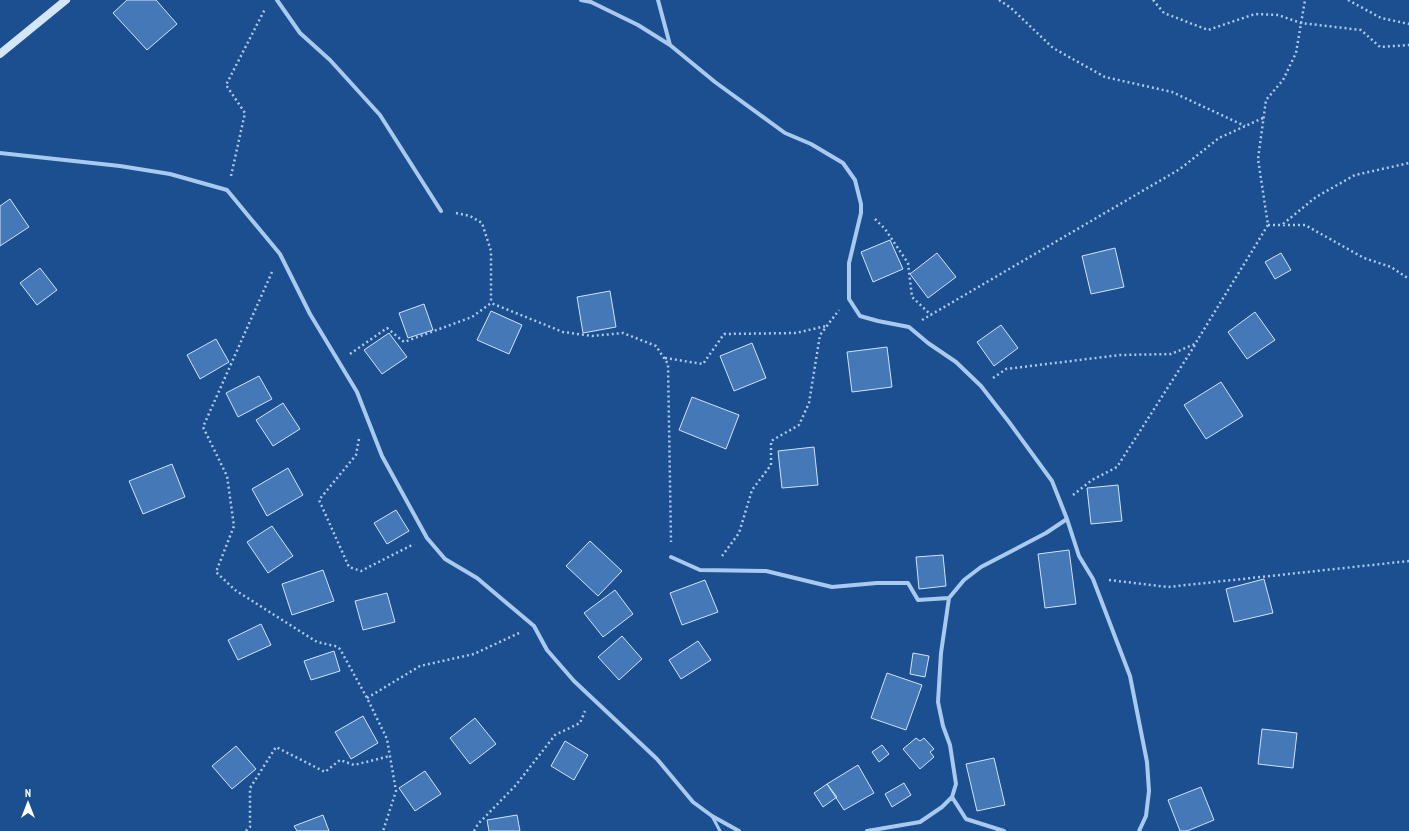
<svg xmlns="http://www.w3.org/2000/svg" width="1409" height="831" font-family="'PT Sans Narrow',sans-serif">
<rect width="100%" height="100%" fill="#1b4f8f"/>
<path fill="#4478b7" stroke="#cfe3fa" d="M127 0H156L177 24 147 50 113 13Z
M10 199 29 227 0 246V206Z
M890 240 903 269 873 282 861 252Z
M1115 248 1124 287 1091 294 1082 256Z
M937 253 956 277 928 298 910 274Z
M1281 253 1291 270 1275 279 1265 262Z
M40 268 57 290 37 305 20 283Z
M610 291 616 327 583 333 577 297Z
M424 304 433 330 408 338 399 313Z
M491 311 522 325 509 354 477 340Z
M1255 312 1275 340 1247 359 1228 332Z
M1001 325 1018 348 994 366 977 342Z
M389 333 407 357 382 374 364 350Z
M216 339 229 362 200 379 187 355Z
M752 343 766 378 734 391 720 356Z
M887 347 892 387 852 392 847 352Z
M259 376 272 399 238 417 226 393Z
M1221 382 1243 416 1206 439 1184 405Z
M692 397 739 415 726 449 679 430Z
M283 403 300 429 273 446 256 420Z
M814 447 818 485 782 488 778 451Z
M172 464 185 497 143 514 129 481Z
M288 468 303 495 267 516 252 489Z
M1118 485 1122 521 1091 524 1087 488Z
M396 510 409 531 387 544 374 523Z
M272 526 293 556 268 573 247 542Z
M590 541 622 571 598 596 566 566Z
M1069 550 1076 604 1045 608 1038 554Z
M943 555 946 586 919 589 916 557Z
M323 570 334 601 292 615 282 584Z
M1264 579 1273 613 1234 622 1226 589Z
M705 580 718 612 682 625 670 593Z
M615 590 633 614 603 637 584 613Z
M387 593 395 622 363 630 355 601Z
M261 624 271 645 238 660 228 640Z
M622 636 642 659 619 680 598 657Z
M698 641 711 660 681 679 669 660Z
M334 651 340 671 311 680 304 661Z
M913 653 929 656 925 677 910 674Z
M887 673 922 685 906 730 871 718Z
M363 716 378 743 351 759 335 732Z
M475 718 496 744 470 764 450 738Z
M1262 729 1297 733 1293 768 1258 764Z
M916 738 920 741 924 738 934 749 930 752 934 757 920 769 903 749Z
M565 741 588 755 574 780 551 766Z
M882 745 889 754 879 762 872 752Z
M236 746 256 769 232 789 212 766Z
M994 758 1005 805 977 811 966 764Z
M858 765 874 793 844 810 827 784Z
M425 771 441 794 415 811 399 788Z
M904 783 911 795 892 807 885 794Z
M827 784 837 797 823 807 814 793Z
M1201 787 1214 820 1187 831H1180L1168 800Z
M323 815 329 831H297L294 826Z
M517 815 520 831H489L487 820Z"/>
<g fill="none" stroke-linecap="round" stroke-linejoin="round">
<path stroke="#a9c9ee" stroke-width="2.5" stroke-dasharray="2 3" stroke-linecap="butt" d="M999 0 1011 8 1053 48 1105 77 1172 92 1245 126
M1153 0 1164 13 1208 30 1255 14 1278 15 1301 23 1361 30 1380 47 1409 45
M1348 0 1381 18 1409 24
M231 176 245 113 226 85 265 9
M456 213 470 216 482 223 491 251V303
M875 219 885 229 908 263 912 297 931 315
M1283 224 1316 197 1355 175 1409 163
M1268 225H1305L1364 258 1391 267 1409 279
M272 272 203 427 227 476 234 526 216 572 235 590 317 642 335 646 340 649 367 698 387 739 396 791 383 831
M922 320 1180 169 1219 138 1263 118
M350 354 387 328 404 342 472 317 491 303 563 332 592 336 623 333 656 346 668 364 671 542
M665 358 703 364 724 334 796 333 826 326
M993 378 1006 369 1120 355 1171 354 1195 344 1268 225 1258 159 1266 100 1283 80 1296 53 1305 0
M359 439 356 455 319 500 349 567 361 571 414 544
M1073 495 1092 480 1117 467 1195 345
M722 556 739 533 752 490 771 465V441L799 425 809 403 820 335 839 310
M1109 580 1168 587 1409 561
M367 698 420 666 474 654 519 633
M246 831 250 827V788L276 747 325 772 340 760 354 765 390 756
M474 831 478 824 516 785 555 735 580 723 585 711"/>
<path stroke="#a9c9ee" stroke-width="3" d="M712 816 720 831"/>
<path stroke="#a9c9ee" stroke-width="4" d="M277 0 300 33 330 60 380 115 441 211
M581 0 591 2 638 25 670 45 715 82 785 133 811 144 843 163 855 180 861 204V213L849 263V299L860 316 878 321 909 327 928 343 956 362 981 386 1009 422 1052 481 1067 519 1079 556 1093 579 1130 676 1147 762 1149 791 1146 816 1139 831
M658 0 670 45
M0 153 120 166 170 174 227 190 280 254 310 314 357 392 382 456 427 538 445 559 477 578 534 626 547 650 574 681 657 759 693 802 712 816 739 831
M671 557 700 570 766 571 832 587 877 583H908L918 600 949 598
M952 797 966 819 1004 831
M867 831 920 822 942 807 952 797 956 784 950 745 943 726 938 702 941 653 949 598 964 580 981 567 1046 533 1067 519"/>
<path stroke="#d6e6fa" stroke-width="8" d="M0 54 66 0"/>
</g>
<g transform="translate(28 803)" stroke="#1b4f8f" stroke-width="3" paint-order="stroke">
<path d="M0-3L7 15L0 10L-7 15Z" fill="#ffffff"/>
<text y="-6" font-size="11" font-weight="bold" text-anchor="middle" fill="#ffffff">N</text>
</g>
</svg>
